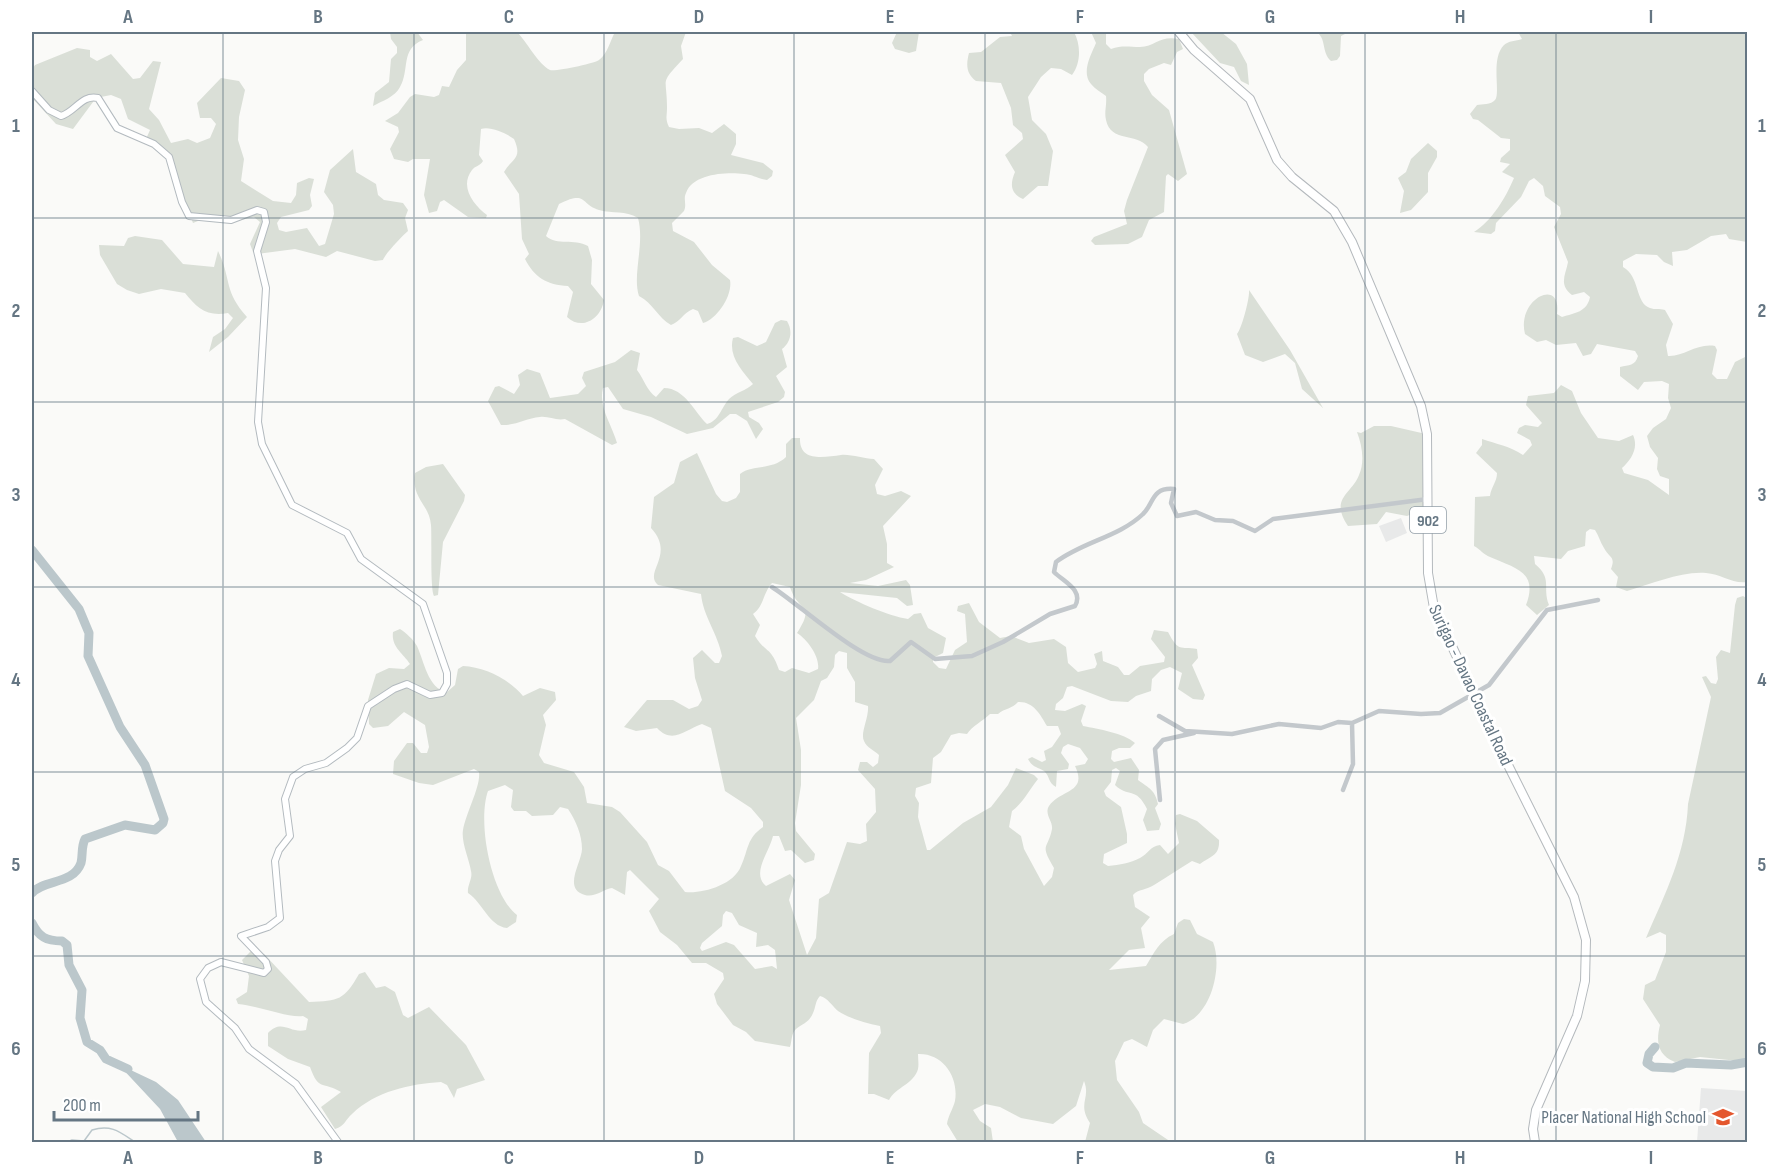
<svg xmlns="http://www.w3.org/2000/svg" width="1779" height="1174" font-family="'Sofia Sans Condensed',sans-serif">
<rect width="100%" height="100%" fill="#fafaf8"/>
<path fill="#e8e9e9" d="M1401 518 1407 533 1386 542 1379 526Z
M1701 1088 1747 1091V1142H1697Z"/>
<path fill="#dadfd7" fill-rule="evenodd" d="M390 32H417L423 40C400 49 410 70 400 87 395 97 382 101 373 106L375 93 389 82 391 59 397 53V47L391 39Z
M466 32H517C527 42 538 64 550 70 555 72 596 63 599 60 608 53 610 41 615 32H686L681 46 683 59C659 85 667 76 667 108 667 116 665 119 669 127L679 129 699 128 712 133 724 124 736 134V144L731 155 763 163 773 171 772 176 767 180C758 179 752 174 744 174 728 172 693 173 686 193 683 199 687 204 684 211L672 223 673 231 694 242 712 265 730 280C733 295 717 319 703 323L698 311 693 309C683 313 680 322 671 325 658 318 653 303 639 296 632 275 645 244 638 218 625 210 613 214 599 210 580 204 587 190 559 204L546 236C557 246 574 238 588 246L592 260 591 284 604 300C601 319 582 331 567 317L573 292 568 286C547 285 534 277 525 259L529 254 522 239 519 194 504 172C512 158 523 159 514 139 506 133 490 126 481 129L479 155 483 161C480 166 475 166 472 170 459 187 474 205 487 215L486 218 468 217 444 200 440 202 437 211 429 213 424 195 430 159H413L408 162 394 159 390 149 399 132 398 127 385 121 398 113 410 97 415 94 434 97 439 95 442 86 449 87 457 70 466 60Z
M897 32H919L916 51 909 53 895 49 892 43Z
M1010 32H1074C1081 45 1081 63 1072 75L1061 69 1051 68 1041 77 1028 97 1032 120 1046 134 1053 151 1048 186H1038L1023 199C1010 193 1010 184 1015 172L1005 155 1023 139 1022 133 1013 125 1011 108 1001 83 976 81C966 73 966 65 969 53L981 52 1000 37 1012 36Z
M1091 32H1106V44L1111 49C1122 45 1129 47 1140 47 1156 46 1160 35 1179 39L1183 49 1177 52 1171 65 1164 63 1149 69 1144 74V81L1152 95 1169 110 1187 174 1178 181 1168 174 1166 176 1164 212 1149 220 1142 237 1128 244 1095 245 1091 241 1094 237 1127 224 1124 211 1127 200 1148 147C1136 132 1111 143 1106 120 1104 112 1107 105 1106 96 1101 92 1095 89 1091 84 1081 72 1091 55 1096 43Z
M1191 32H1221L1236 44 1247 64 1249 85 1241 81 1234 67 1220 63Z
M1316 32H1349L1341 36 1340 56 1337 60 1331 61C1321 52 1327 38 1316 32Z
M1518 32H1747V242L1729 239 1726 234 1711 236 1687 250 1672 252 1673 266 1664 262 1657 255 1636 254 1623 261V267C1640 276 1635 303 1650 308 1655 310 1659 308 1665 310L1673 324 1666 345 1668 356C1684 357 1696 343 1715 346L1717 350 1712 374 1717 379H1727L1735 362 1747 356V582C1732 584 1721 574 1706 573 1681 571 1652 584 1627 591L1616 587 1618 577 1611 569C1616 556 1609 558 1604 548 1600 542 1599 536 1595 530L1590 529 1586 532 1585 546 1568 551 1561 559 1534 556 1535 564C1553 579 1542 587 1549 605L1537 615 1526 605C1539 571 1514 568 1490 557 1484 555 1480 549 1474 546L1475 497 1490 496C1491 487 1497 482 1497 473L1476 453 1482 445V439C1496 444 1510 446 1523 455L1532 445 1530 440 1517 433 1519 428 1525 425 1538 427 1542 423 1526 405 1528 396 1554 393 1561 385 1572 391 1581 413 1598 438 1619 441 1633 435C1639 448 1631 460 1622 468L1624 473 1648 480 1669 495V479L1660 476 1657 469 1658 458 1650 447 1647 436 1653 428 1666 419 1671 408 1668 398 1669 384 1662 381 1644 382 1638 390 1620 376V367C1629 365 1635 366 1638 356L1635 351 1597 344 1591 354 1583 356 1576 343 1556 345 1546 340 1537 342 1525 334C1516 299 1562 276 1557 314L1562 317C1575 313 1587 312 1590 297L1584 292 1572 295C1558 285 1566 274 1568 262L1554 227 1561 214 1560 207 1545 196 1543 186 1534 178 1529 181 1521 197 1496 223 1495 231 1491 234 1474 232C1492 221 1506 197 1514 178L1502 172 1510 164 1500 162 1501 158 1510 150V139L1501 138 1478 120 1473 119 1470 114 1477 105C1482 104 1491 105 1495 100 1501 93 1490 59 1504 45 1508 41 1516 41 1522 39Z
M77 48 90 50V57L97 61 111 54 133 79 140 78 153 61 161 62 149 109 159 120 171 143 188 139 197 143 210 138 216 124 211 118H200L197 103 221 78 239 81 245 90 239 117 238 140 244 159 241 181 273 201 291 203 296 195 297 183 309 178 314 179 310 195 312 206 309 210 281 217 277 223 279 230 286 232 307 228 319 246 325 244 334 214 333 205 324 192 330 170 353 149 356 172 376 184 378 195 384 200 403 203 408 210 405 218 408 231C402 236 385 254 383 260L375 261 337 251 326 257 295 249 257 254 253 252 250 244 260 222 254 217 232 222 203 219 193 223 166 156 146 139 150 130 128 119 121 99 111 95 96 98 73 129 56 124 32 98V70L35 65Z
M1428 143 1437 151V157L1428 173V192L1411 210 1400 213 1404 191 1398 178 1406 172 1411 159Z
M135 236 162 240 183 264 214 267 218 251C232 280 223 290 247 317L228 337 209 352 213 337 225 329 233 318 228 313C207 317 197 308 185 293L161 289 139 294 127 290 117 284 100 255 99 245 124 246 128 238Z
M1249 290 1290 350 1323 408 1302 389 1295 363 1285 354 1263 362 1245 355 1237 334C1242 328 1250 297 1249 290Z
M781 320 787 321C793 331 791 342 782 349L787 367 776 376 785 392 784 397 778 402 748 412 749 417 759 423 763 429 756 439 747 421 736 414H730L713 428 687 434 651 417 623 409 608 387 603 388C598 407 612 425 617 443L612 445 565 419C556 421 549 416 540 417 526 418 515 426 501 425L488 401 495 387 499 386 514 394 520 385 518 375 527 369 540 373 550 398 578 394 586 386 582 378 584 372 615 362 631 350 640 353 637 370C644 379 647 391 656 397L664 388C685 388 695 413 707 424 719 421 721 408 729 399 736 392 746 391 753 384 742 371 728 356 733 338L738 337 757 346 766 342 775 323Z
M1374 426H1391L1426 434 1427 508 1407 516 1386 512 1377 524 1348 526C1329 498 1352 494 1359 475 1365 462 1362 445 1357 432L1361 433Z
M792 438H800C799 463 825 457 841 455 851 454 864 459 874 459L883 469 875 485 877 494 885 496 901 491 911 496 883 526 887 544V563L894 567 866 580 850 583 878 586 906 580 910 585 913 605 907 606 897 598 840 592C856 602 889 616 908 619L914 614 921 613 928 628 946 638 943 653 933 658V662L939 668 946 669 955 650 967 642 965 614 957 611 958 606 969 603 979 622 1000 638 1011 636 1029 643 1054 639 1066 647 1068 663 1078 672 1095 668 1097 664 1094 654 1102 651 1103 661 1118 667 1124 675H1129L1140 666 1164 662 1165 657 1151 639 1154 630 1168 632C1179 653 1180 646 1197 649L1198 658 1192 665 1205 695 1203 700 1193 699 1178 689 1182 673 1170 667 1161 670 1152 679 1151 691 1136 696 1128 702 1111 701 1072 686 1067 687 1063 698 1056 704 1055 710 1065 711 1082 704 1086 706 1081 721 1083 726C1098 729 1124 733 1135 743L1130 748H1119L1112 751 1111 759 1114 762 1131 758 1139 770 1138 780C1149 788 1155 790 1158 804L1155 808 1161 824 1159 830 1147 831 1143 820 1147 809C1136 786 1128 798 1115 785L1120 771 1116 768 1112 770 1111 782 1104 791 1106 796 1121 807 1127 834V843L1104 854 1103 863 1108 866C1120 865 1130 863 1140 858 1148 854 1150 846 1160 845L1168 854 1179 843 1175 824 1176 815 1180 814 1197 821 1219 840C1220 856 1210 856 1200 864L1192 861C1179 869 1167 877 1154 885 1147 890 1138 889 1133 895L1135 907 1150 917 1141 928 1145 948 1129 950 1109 970 1146 966C1154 953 1159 941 1174 934L1178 923 1184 919 1190 920 1197 934 1213 942C1223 967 1211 1016 1183 1024L1164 1019 1153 1030 1147 1047 1132 1039 1124 1042 1115 1061 1117 1080 1139 1112 1143 1123 1171 1142H1085L1090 1123C1077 1103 1091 1099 1084 1081L1076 1106 1053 1124 1021 1118 1000 1107 985 1104 973 1110 980 1121 991 1128 993 1142H958L947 1124C948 1116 953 1109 955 1101 959 1077 943 1053 918 1054 918 1059 919 1064 918 1069 914 1084 896 1087 889 1100L874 1094H868L869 1053 881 1033 880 1026C866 1023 850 1019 838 1011 832 1006 828 998 820 996 815 1001 816 1007 813 1013 809 1023 803 1023 796 1029 791 1034 792 1041 790 1047L755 1041 746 1032 733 1025 717 1004 714 994 724 979 723 973 706 963H692L677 945 660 932 649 911 659 899 630 870 627 872 625 895 612 888C604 889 594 898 585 895 562 889 582 862 582 849 582 835 576 821 568 809L560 807 553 815 532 816 526 811H514L511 807 513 790 505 785 488 791C477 822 491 895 517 915L516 922 507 928C489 926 483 903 468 893 467 885 473 879 471 871 469 859 461 842 463 830 466 813 481 786 479 772L474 769 433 785 419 783 393 774 394 761 407 743H413L421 753H427L429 747 425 725 404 712 388 726 373 728 369 724 368 700 376 674 389 668 404 669 410 664C403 653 391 647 393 632L400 629C406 633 413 639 417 646 424 661 428 689 447 692L455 685 458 669 463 666C485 667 509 679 523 696L540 688 555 692 556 700 543 715 546 725 539 755 544 763 574 772 584 787 587 803 612 807 620 812 647 842 658 865 669 871 685 892C702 894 734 885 741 866 749 849 746 839 763 827V822L751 808 725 791 711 728 702 724C686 729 673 745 657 728L636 731 624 727 647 700H673L689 709 698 706 702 700 695 678 693 658 702 650 715 663H719L722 656C718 634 703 616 701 594L658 585C643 572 676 555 651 528L654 497 674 483 680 462 697 453 716 494 722 501 727 502 736 498 740 492V474C752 464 771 471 786 457V444ZM772 583 790 587C798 613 816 603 797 633 808 640 820 657 818 669L809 673 792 668 785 672 779 670C771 646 765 653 755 636L760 625 753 614C764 606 763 593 772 583ZM839 651 847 653V668L855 682V702L868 706C869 718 860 733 864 741 867 748 874 750 879 755L878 763 873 767 867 762H860L858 770 875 789 876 812 866 824 867 841 860 844 847 842 829 893 819 899 816 938 807 955 789 900 795 880 790 874 766 886C751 873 769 853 773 836H779L785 851 791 850 805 863 814 860 815 854 796 831 795 823 801 785V750L796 718 814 700 821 681 827 678 834 667 835 655ZM1018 702C1033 701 1040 714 1047 726H1058L1061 734 1052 747 1044 751 1046 760 1042 762 1032 757 1028 759C1032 767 1037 767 1044 771 1050 776 1048 783 1056 787L1057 771 1068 769 1069 764 1061 753 1063 747 1068 744 1080 748 1088 759 1085 764 1075 766C1088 793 1061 789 1049 806 1044 814 1053 821 1052 829 1048 850 1039 843 1054 868L1052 877 1044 886 1024 849 1021 836 1009 827 1012 811C1023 803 1029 790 1038 779L1034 775 1016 768 1008 785 991 807 963 823 930 850H927L918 817 919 803 915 796 916 788 931 783 933 758 941 752 951 735 959 733 967 734C972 726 983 721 990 714H998C1005 708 1012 709 1018 702ZM726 911 732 913 739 925 757 933 756 947 768 945 775 950 777 969 772 966 755 969 734 945 726 942 702 951 700 948 702 943 722 926 723 915Z
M443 464 465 495 464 501 443 542 438 595 434 596C430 589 432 539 431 525 429 503 411 499 415 473L426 467Z
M1743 596 1748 599 1747 1058 1738 1061 1700 1057 1675 1062C1657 1055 1656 1041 1660 1025L1643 999 1645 985 1655 980 1666 952V935L1660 932 1646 938C1665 894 1686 853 1688 804L1711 697 1702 677 1706 676 1711 683 1716 684 1718 679 1716 657 1721 650 1730 653 1735 605 1737 598Z
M251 951 264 954 309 1002C339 1001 344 1000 359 974L365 972 376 988 385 986 395 992 403 1015 408 1018 429 1007 466 1045 485 1080 457 1089 454 1098 447 1085 441 1082C410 1084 376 1091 352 1114 345 1120 345 1126 335 1129L321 1107 341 1092C323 1081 319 1092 310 1067L288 1059 268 1046V1033C282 1018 290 1034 306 1030L308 1019 303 1016C287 1018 259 1006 238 1004L236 999 247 992 249 976 242 960Z"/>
<path fill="#bbc7cb" d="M118 1064 156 1082 178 1100 206 1142H178L160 1109Z"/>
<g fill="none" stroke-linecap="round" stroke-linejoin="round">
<path stroke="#bbc7cb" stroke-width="1.5" d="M67 1142 72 1140 84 1141 92 1130C111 1124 120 1132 135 1142"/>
<path stroke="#bbc7cb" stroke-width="9" d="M32 550 79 609 89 633 88 656 120 727 145 765 164 819 163 823 155 830 125 825 85 839C81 847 83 855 81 863 73 885 44 879 32 893
M32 923C39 937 46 941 62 941L67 945 69 965 82 990 80 1018 87 1042 100 1050 106 1059 128 1069
M1655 1047 1649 1054 1647 1063 1653 1067 1673 1068 1686 1063 1731 1065 1748 1062"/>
<defs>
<path id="secondary" d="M32 91 49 110 61 116C75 112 82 94 98 98L117 128 154 144 169 157 182 202 189 216 231 220 257 210 264 212 266 222 257 251 266 288 258 422 262 444 292 505 347 533 361 559 423 604 447 673V684L442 693 430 695 407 684 394 689 368 706 357 738 347 748 326 763 305 769 293 777 285 799 290 836 279 850 275 861 280 918 268 927 241 936 266 962 268 969 264 973 221 962 208 968 200 979 206 1002 235 1028 249 1049 296 1084 338 1142"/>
<path id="highway" d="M1179 32 1194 50 1250 99 1277 160 1292 177 1334 211 1352 242 1421 406 1427 434 1428 573 1434 608 1504 757 1574 897 1586 940 1585 981 1577 1016 1536 1110 1533 1129 1535 1142"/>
</defs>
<use href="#secondary" stroke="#b3babf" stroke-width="8"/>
<use href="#highway" stroke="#b4b9bd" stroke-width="10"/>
<path stroke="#c3c8cc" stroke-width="4.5" d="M772 587C798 603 863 664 890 661L911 642 935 659 972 656 1003 642 1050 614 1075 606C1084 590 1064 582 1054 572L1056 562C1082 542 1119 537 1143 514 1154 504 1151 487 1174 489L1171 503 1177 516 1196 512 1215 520 1233 521 1255 531 1273 519 1428 499
M1159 716 1185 731 1232 734 1279 724 1321 728 1338 722 1352 723 1379 711 1421 714 1440 713 1489 685 1547 610 1598 600
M1343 790 1353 764 1352 723
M1160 800 1155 749 1163 740 1194 733"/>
<use href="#secondary" stroke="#fff" stroke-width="6"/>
<use href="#highway" stroke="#fff" stroke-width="8"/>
</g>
<path fill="none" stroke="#657683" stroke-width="1.5" stroke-opacity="0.55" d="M223 32V1142M414 32V1142M604 32V1142M794 32V1142M985 32V1142M1175 32V1142M1365 32V1142M1556 32V1142M32 218H1748M32 402H1748M32 587H1748M32 772H1748M32 956H1748"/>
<defs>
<symbol id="school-bare" viewBox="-9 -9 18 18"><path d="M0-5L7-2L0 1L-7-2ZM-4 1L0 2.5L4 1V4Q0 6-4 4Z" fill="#e4572e" stroke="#fff" stroke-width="2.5" paint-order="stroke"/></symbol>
</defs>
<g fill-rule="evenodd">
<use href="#school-bare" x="1708" y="1102" width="30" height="30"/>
</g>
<g text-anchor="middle" stroke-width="6" stroke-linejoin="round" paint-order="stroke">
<rect fill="#fff" stroke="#939fa8" stroke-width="1.5" x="1410" y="507" width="36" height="26" rx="4.5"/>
<g font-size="16" font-weight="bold" fill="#657683">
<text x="1428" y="526">902</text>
</g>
<g font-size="18" fill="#657683" stroke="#fff">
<text transform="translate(1471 685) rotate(65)" y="6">Surigao - Davao Coastal Road</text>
</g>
<g font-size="18" fill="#657683" stroke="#fff" text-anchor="end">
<text x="1706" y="1123">Placer National High School</text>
</g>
</g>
<rect width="1779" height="1174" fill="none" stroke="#ffffff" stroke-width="66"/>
<path d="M54 1111v9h144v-9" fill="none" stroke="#657683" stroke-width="3"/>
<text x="63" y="1111" font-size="18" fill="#657683" stroke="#ffffff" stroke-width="4.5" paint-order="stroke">200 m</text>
<rect x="33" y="33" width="1713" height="1108" fill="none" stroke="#657683" stroke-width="2"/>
<g font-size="20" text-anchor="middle" font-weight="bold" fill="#657683">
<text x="128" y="23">A</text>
<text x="318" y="23">B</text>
<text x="509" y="23">C</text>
<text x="699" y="23">D</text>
<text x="890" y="23">E</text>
<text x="1080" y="23">F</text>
<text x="1270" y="23">G</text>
<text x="1460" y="23">H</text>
<text x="1651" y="23">I</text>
<text x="16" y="132">1</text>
<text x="1762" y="132">1</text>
<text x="16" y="317">2</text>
<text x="1762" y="317">2</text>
<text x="16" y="501">3</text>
<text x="1762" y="501">3</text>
<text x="16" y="686">4</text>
<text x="1762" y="686">4</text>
<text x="16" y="871">5</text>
<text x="1762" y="871">5</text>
<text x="16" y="1055">6</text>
<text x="1762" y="1055">6</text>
<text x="128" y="1164">A</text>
<text x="318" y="1164">B</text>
<text x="509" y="1164">C</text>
<text x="699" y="1164">D</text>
<text x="890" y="1164">E</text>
<text x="1080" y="1164">F</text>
<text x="1270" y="1164">G</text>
<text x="1460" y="1164">H</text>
<text x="1651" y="1164">I</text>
</g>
</svg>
